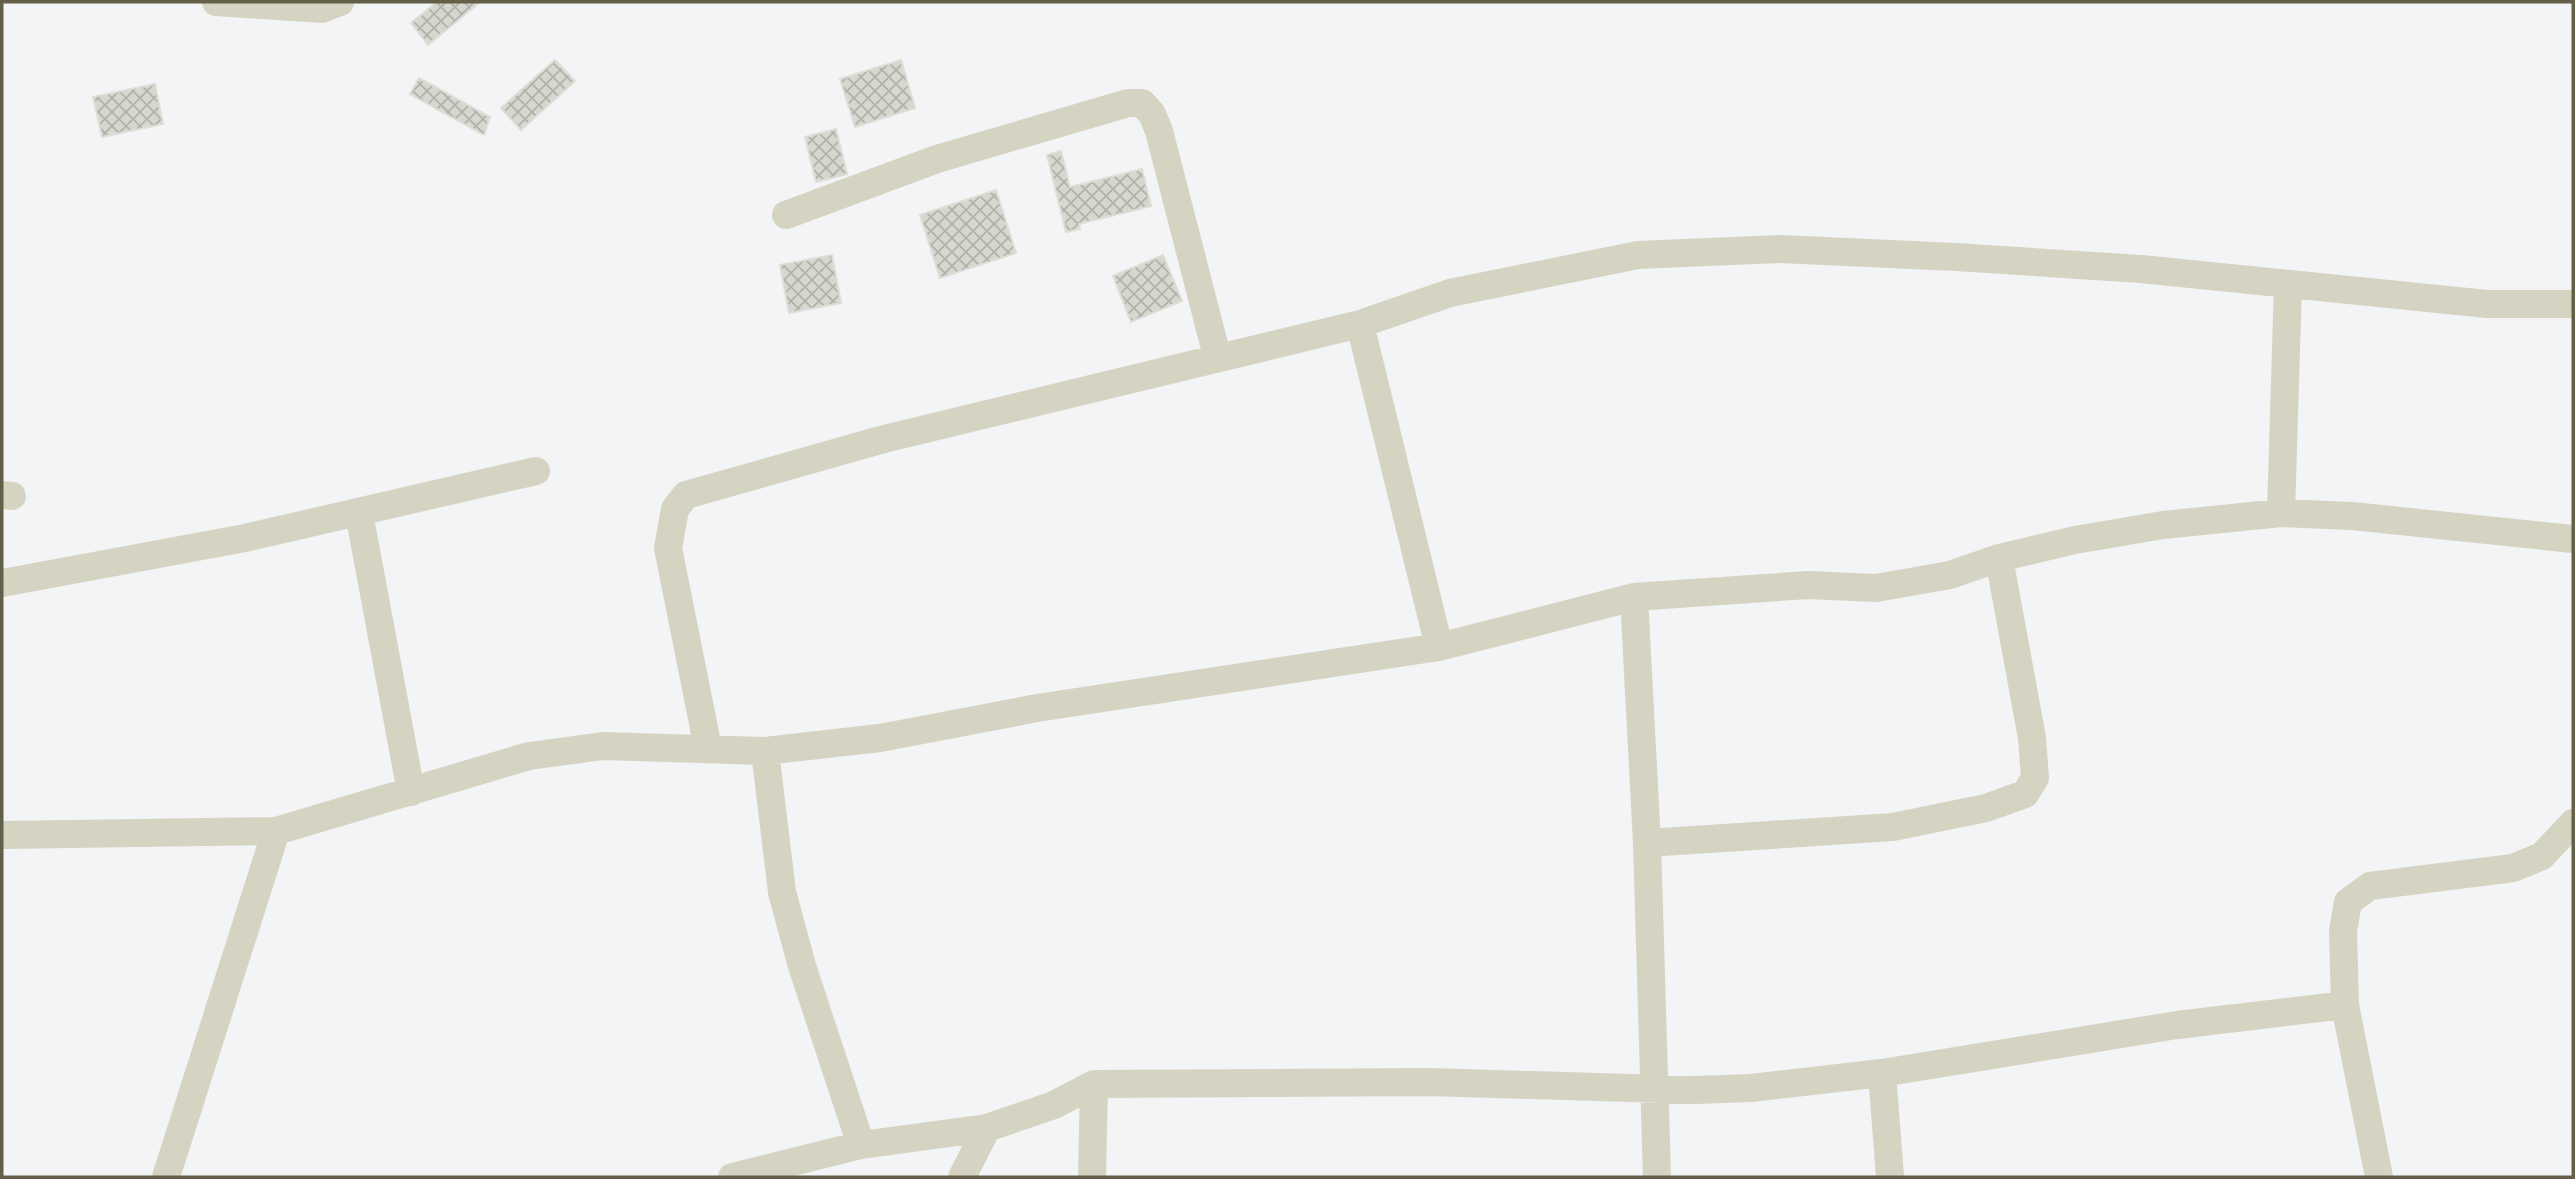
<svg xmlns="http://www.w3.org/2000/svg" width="2575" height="1179" font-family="'PT Sans',sans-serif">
<defs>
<pattern id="building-cross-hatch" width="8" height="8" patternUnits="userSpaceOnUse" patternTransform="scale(1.75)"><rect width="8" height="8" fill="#d6d7ce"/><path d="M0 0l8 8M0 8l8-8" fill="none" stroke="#b1b2a9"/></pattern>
</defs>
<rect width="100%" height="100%" fill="#f2f4f5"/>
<path fill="url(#building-cross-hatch)" stroke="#ddded6" stroke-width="2" d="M437 2H480L428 45 411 23Z
M555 60 575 81 521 130 501 108Z
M901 60 915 108 855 127 840 79Z
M419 78 490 117 484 135 410 94Z
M155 84 163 124 102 137 93 97Z
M836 129 847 174 816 182 805 137Z
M1061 151 1070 187 1142 169 1151 206 1079 224 1080 229 1066 232 1047 155Z
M996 190 1016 253 940 278 920 215Z
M832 255 841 303 789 313 780 265Z
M1163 255 1182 301 1131 322 1113 276Z"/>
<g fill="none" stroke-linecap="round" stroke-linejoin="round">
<path stroke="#d5d3c2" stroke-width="28" d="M216 2 322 9 340 2
M786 215 937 159 1128 103H1142L1152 114 1159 131 1217 356
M1360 324 1439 647
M2 495 12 496
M359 513 411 792
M2281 513 2288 285
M2 583 245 538 536 471
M1634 597 1647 843 1657 1177
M708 748 668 548 675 509 686 495 884 439 1360 324 1450 293 1638 255 1780 249 1956 257 2141 269 2487 304H2573
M765 751 782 892 802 966 861 1145
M2 835 276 831 529 756 603 746 765 751 880 738 1037 708 1439 647 1634 597 1808 585 1876 588 1950 575 1999 558 2075 540 2163 525 2281 513 2352 516 2573 539
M1647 843 1893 827 1986 808 2025 794 2035 778 2032 738 1999 558
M1882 1073 1890 1177
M166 1177 276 831
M732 1177 861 1145 987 1128 1054 1105 1094 1084 1429 1082 1695 1090 1751 1088 1882 1073 2177 1025 2345 1005
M962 1177 987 1128
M1092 1177 1094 1084
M2379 1177 2345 1005 2343 931 2348 902 2370 886 2513 868 2542 856 2573 823"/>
</g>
<rect width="2575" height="1179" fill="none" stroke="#626048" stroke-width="7"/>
</svg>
